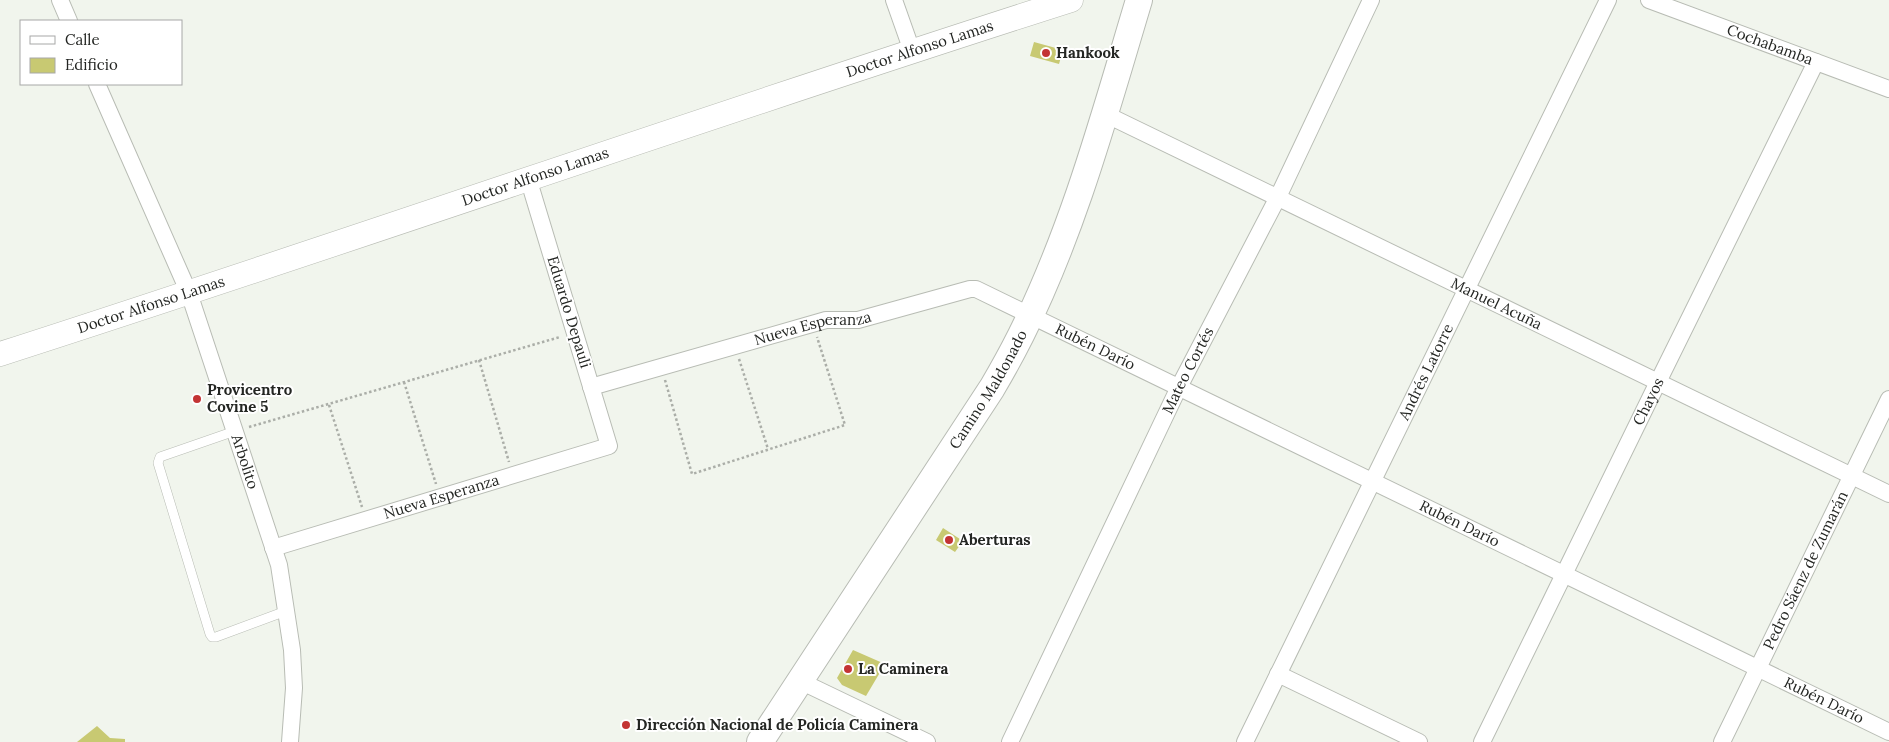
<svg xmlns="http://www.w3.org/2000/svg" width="1889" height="742" font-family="Lora,serif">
<rect width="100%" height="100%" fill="#f1f5ed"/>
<path fill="#c8c972" d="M1034 42 1063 50 1059 64 1030 56Z
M943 528 963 541 955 552 936 540Z
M853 650 885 664 866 696 842 685 837 678Z
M97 726 110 738 125 739V742H77Z"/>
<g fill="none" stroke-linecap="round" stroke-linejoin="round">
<defs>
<path id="lane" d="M235 431 160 457 158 463 210 634 212 637H216L286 611"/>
<g id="street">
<path d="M60 0 69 21"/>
<path d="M894 0 912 51"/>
<path id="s1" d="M1649 0 1889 89"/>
<path id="s2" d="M97 84 189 293 279 565 292 650 294 688 290 742"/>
<path id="s3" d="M1105 114 1889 494"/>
<path id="s4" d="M591 387 826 320H858L970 289H976L1889 732"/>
<path id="s5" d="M273 548 609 446 528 178"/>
<path d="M1278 674 1419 742"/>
<path d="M800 681 927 742"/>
<path id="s6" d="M1010 742 1179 387 1278 197 1371 0"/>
<path id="s7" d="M1245 742 1608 0"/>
<path id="s8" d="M1482 742 1658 382 1816 62"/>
<path id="s9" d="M1722 742 1889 399"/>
</g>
<g id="secondary">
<path id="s10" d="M0 354C358 239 713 114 1071 0"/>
</g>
<g id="primary">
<path id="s11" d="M760 742 992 388C1002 371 1012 353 1021 335 1074 229 1105 113 1139 0"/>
</g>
</defs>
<use href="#lane" stroke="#b8bcb4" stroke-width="10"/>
<use href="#street" stroke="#b8bcb4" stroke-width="18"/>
<use href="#secondary" stroke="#b8bcb4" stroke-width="25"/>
<use href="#primary" stroke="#b8bcb4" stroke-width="28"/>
<path stroke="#abaea8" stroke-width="2.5" stroke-dasharray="2.5 2.5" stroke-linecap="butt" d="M739 359 768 449
M479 360 509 462
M665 380 692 474 845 425 817 337
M404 382 436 484
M329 405 362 507
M249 427 560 337"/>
<use href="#lane" stroke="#fff" stroke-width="9"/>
<use href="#street" stroke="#fff" stroke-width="16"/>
<use href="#secondary" stroke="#fff" stroke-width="24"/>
<use href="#primary" stroke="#fff" stroke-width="26"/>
</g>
<g fill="#c33434" stroke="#fff" stroke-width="2">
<circle cx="1046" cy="53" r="5"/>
<circle cx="197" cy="399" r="5"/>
<circle cx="949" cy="540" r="5"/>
<circle cx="848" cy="669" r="5"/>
<circle cx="626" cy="725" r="5"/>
</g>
<g text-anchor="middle" stroke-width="4" stroke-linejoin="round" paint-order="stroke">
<g font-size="15" fill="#242623" stroke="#fff">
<text dy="5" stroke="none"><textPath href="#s1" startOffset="129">Cochabamba</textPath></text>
<text dy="5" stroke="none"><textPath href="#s10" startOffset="969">Doctor Alfonso Lamas</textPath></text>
<text dy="5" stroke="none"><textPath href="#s10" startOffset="564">Doctor Alfonso Lamas</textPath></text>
<text dy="5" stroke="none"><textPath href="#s3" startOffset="435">Manuel Acuña</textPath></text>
<text dy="5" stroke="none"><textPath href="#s10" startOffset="159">Doctor Alfonso Lamas</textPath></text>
<text transform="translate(569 312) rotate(73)" y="5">Eduardo Depauli</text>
<text dy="5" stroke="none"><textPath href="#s4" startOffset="230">Nueva Esperanza</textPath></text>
<text dy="5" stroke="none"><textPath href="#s4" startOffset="531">Rubén Darío</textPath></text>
<text dy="5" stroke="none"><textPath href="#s6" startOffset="412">Mateo Cortés</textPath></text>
<text dy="5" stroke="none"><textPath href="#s7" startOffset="412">Andrés Latorre</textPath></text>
<text dy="5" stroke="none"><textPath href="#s11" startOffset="420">Camino Maldonado</textPath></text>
<text dy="5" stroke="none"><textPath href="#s8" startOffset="379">Chayos</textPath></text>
<text dy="5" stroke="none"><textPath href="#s2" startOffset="406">Arbolito</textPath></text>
<text dy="5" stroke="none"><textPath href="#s5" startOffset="176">Nueva Esperanza</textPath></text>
<text dy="5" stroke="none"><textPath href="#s4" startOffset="936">Rubén Darío</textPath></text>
<text dy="5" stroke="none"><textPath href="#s9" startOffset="191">Pedro Sáenz de Zumarán</textPath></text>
<text dy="5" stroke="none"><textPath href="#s4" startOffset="1341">Rubén Darío</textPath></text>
</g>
<g font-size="15" font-weight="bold" fill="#242623" stroke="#fff" text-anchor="start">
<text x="1056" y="58">Hankook</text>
<text x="207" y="395">Provicentro<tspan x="207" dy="17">Covine 5</tspan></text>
<text x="959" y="545">Aberturas</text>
<text x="858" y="674">La Caminera</text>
<text x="636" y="730">Dirección Nacional de Policía Caminera</text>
</g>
</g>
<rect x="20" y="20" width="162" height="65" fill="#ffffff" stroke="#a7a8a7"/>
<rect x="30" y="36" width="25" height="8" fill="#ffffff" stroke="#a7a8a7"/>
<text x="65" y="45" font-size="15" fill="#242623">Calle</text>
<rect x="30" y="58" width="25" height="15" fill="#c8c972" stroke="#a7a8a7"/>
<text x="65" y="70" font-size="15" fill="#242623">Edificio</text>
</svg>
